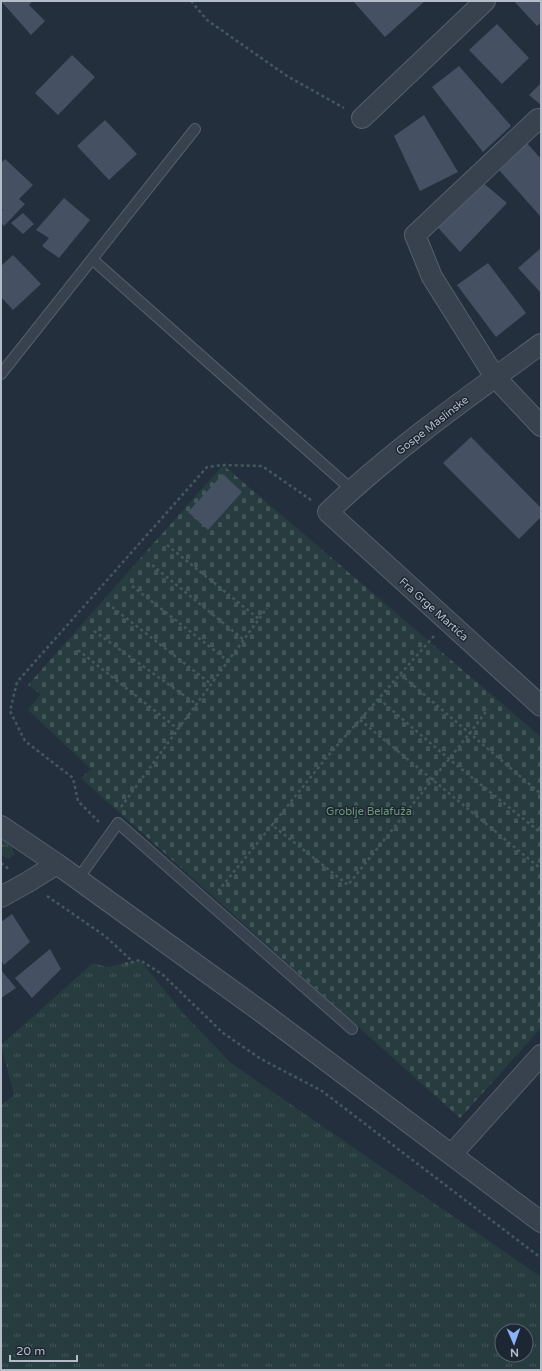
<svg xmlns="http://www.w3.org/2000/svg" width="542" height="1371" font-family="'Varela Round',sans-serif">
<defs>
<pattern id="grass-tufts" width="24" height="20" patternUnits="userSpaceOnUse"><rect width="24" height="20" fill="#263c3f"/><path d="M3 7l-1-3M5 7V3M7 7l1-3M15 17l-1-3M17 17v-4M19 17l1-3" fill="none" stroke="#435659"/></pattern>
<pattern id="cemetery-stones" width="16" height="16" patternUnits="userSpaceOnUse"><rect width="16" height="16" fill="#263c3f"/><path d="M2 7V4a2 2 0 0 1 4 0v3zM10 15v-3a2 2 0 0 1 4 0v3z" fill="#435659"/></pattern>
</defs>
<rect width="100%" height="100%" fill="#242f3e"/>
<path fill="url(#grass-tufts)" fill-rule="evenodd" d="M1 835C9 841 13 845 14 855L8 859 1 855Z
M140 960 183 1013 231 1063 541 1277V1370H1V1105L14 1095 1 1045 93 963 107 967ZM502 1331H526V1355H502Z"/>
<path fill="url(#cemetery-stones)" d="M223 465 541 737V1028L460 1118 81 778 91 769 28 710 41 694 28 685Z"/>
<path fill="#455162" d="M1 1H33L29 5 45 21 31 35Z
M353 1H425L385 37Z
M514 1H541V22L537 26Z
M497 24 529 58 502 84 469 50Z
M72 55 95 77 58 115 35 93Z
M459 66 511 126 483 152 432 87Z
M541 83V105L529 95Z
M424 115 458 172 420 191 394 136Z
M105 120 137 154 109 180 77 146Z
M527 143 541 159V217L499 170Z
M5 159 33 185 19 199 25 204 4 226 1 223V212L3 210 1 208V163Z
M481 181 507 203 460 252 434 223Z
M64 198 90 220 59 258 42 246 49 238 36 230Z
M23 213 34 224 23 234 11 223Z
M541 248V293L518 268Z
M13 255 41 284 13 310 1 297V266Z
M488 263 526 313 496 337 457 285Z
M471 437 541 508V517L519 539 443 463Z
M223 474 242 492 208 530 188 512Z
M12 914 30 942 4 965 1 960V922Z
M50 949 61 969 32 998 15 978Z
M1 970 16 988 1 998Z"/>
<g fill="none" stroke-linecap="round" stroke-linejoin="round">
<defs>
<path id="lane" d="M92 259 351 489
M1 374 195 129
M78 879 118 823 352 1029"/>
<path id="street" d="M362 118 485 1
M538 119 415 235 432 277 495 377 541 426
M541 344C468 397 394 449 328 512L541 706
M1 826 57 864 263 1013 541 1222
M1 897 28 882 57 864
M452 1154 541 1055"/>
</defs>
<use href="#lane" stroke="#565f6c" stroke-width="12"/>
<use href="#street" stroke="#565f6c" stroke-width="22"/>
<path stroke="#44595c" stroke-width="2.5" stroke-dasharray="3 3" stroke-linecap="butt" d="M191 1 207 20 287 76 344 108
M167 545 259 619
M152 565 244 640
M132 586 228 661
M112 607 211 684
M94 631 196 704
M434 636 327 757 272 825 348 885 469 734 488 709
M78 650 178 729
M400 674 541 794
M379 699 449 759 541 833
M360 720 541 869
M121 807 267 608
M99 822 78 801 73 778 25 741 10 711 17 682 207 467 223 465 262 466 311 500
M1 863 9 869
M218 889 219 890 272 825
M47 896 105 936 132 961
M125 964 140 960 163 975 223 1033 261 1059 322 1091 541 1258"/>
<use href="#lane" stroke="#38414e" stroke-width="10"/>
<use href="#street" stroke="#38414e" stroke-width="20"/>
</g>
<g text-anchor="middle" stroke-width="3" stroke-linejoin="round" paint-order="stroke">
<g font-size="11" fill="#b4bcc9" stroke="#1d2633">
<text transform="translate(432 425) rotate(-38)" y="4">Gospe Maslinske</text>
<text transform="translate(434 609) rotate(42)" y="4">Fra Grge Martića</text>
</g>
<g font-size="11" fill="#6b9a76" stroke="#1d2633">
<text x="369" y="815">Groblje Belafuža</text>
</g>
</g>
<rect width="542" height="1371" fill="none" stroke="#b4bcc9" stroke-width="4"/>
<g transform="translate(514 1343) rotate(178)"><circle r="19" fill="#1d2633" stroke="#59626f"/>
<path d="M0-3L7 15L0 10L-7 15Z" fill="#8ab4f8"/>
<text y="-6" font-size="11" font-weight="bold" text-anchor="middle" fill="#b4bcc9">N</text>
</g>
<path d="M10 1355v6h67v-6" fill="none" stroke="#b4bcc9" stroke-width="2"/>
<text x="16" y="1355" font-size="12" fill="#b4bcc9" stroke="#1d2633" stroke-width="3" paint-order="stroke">20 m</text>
</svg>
